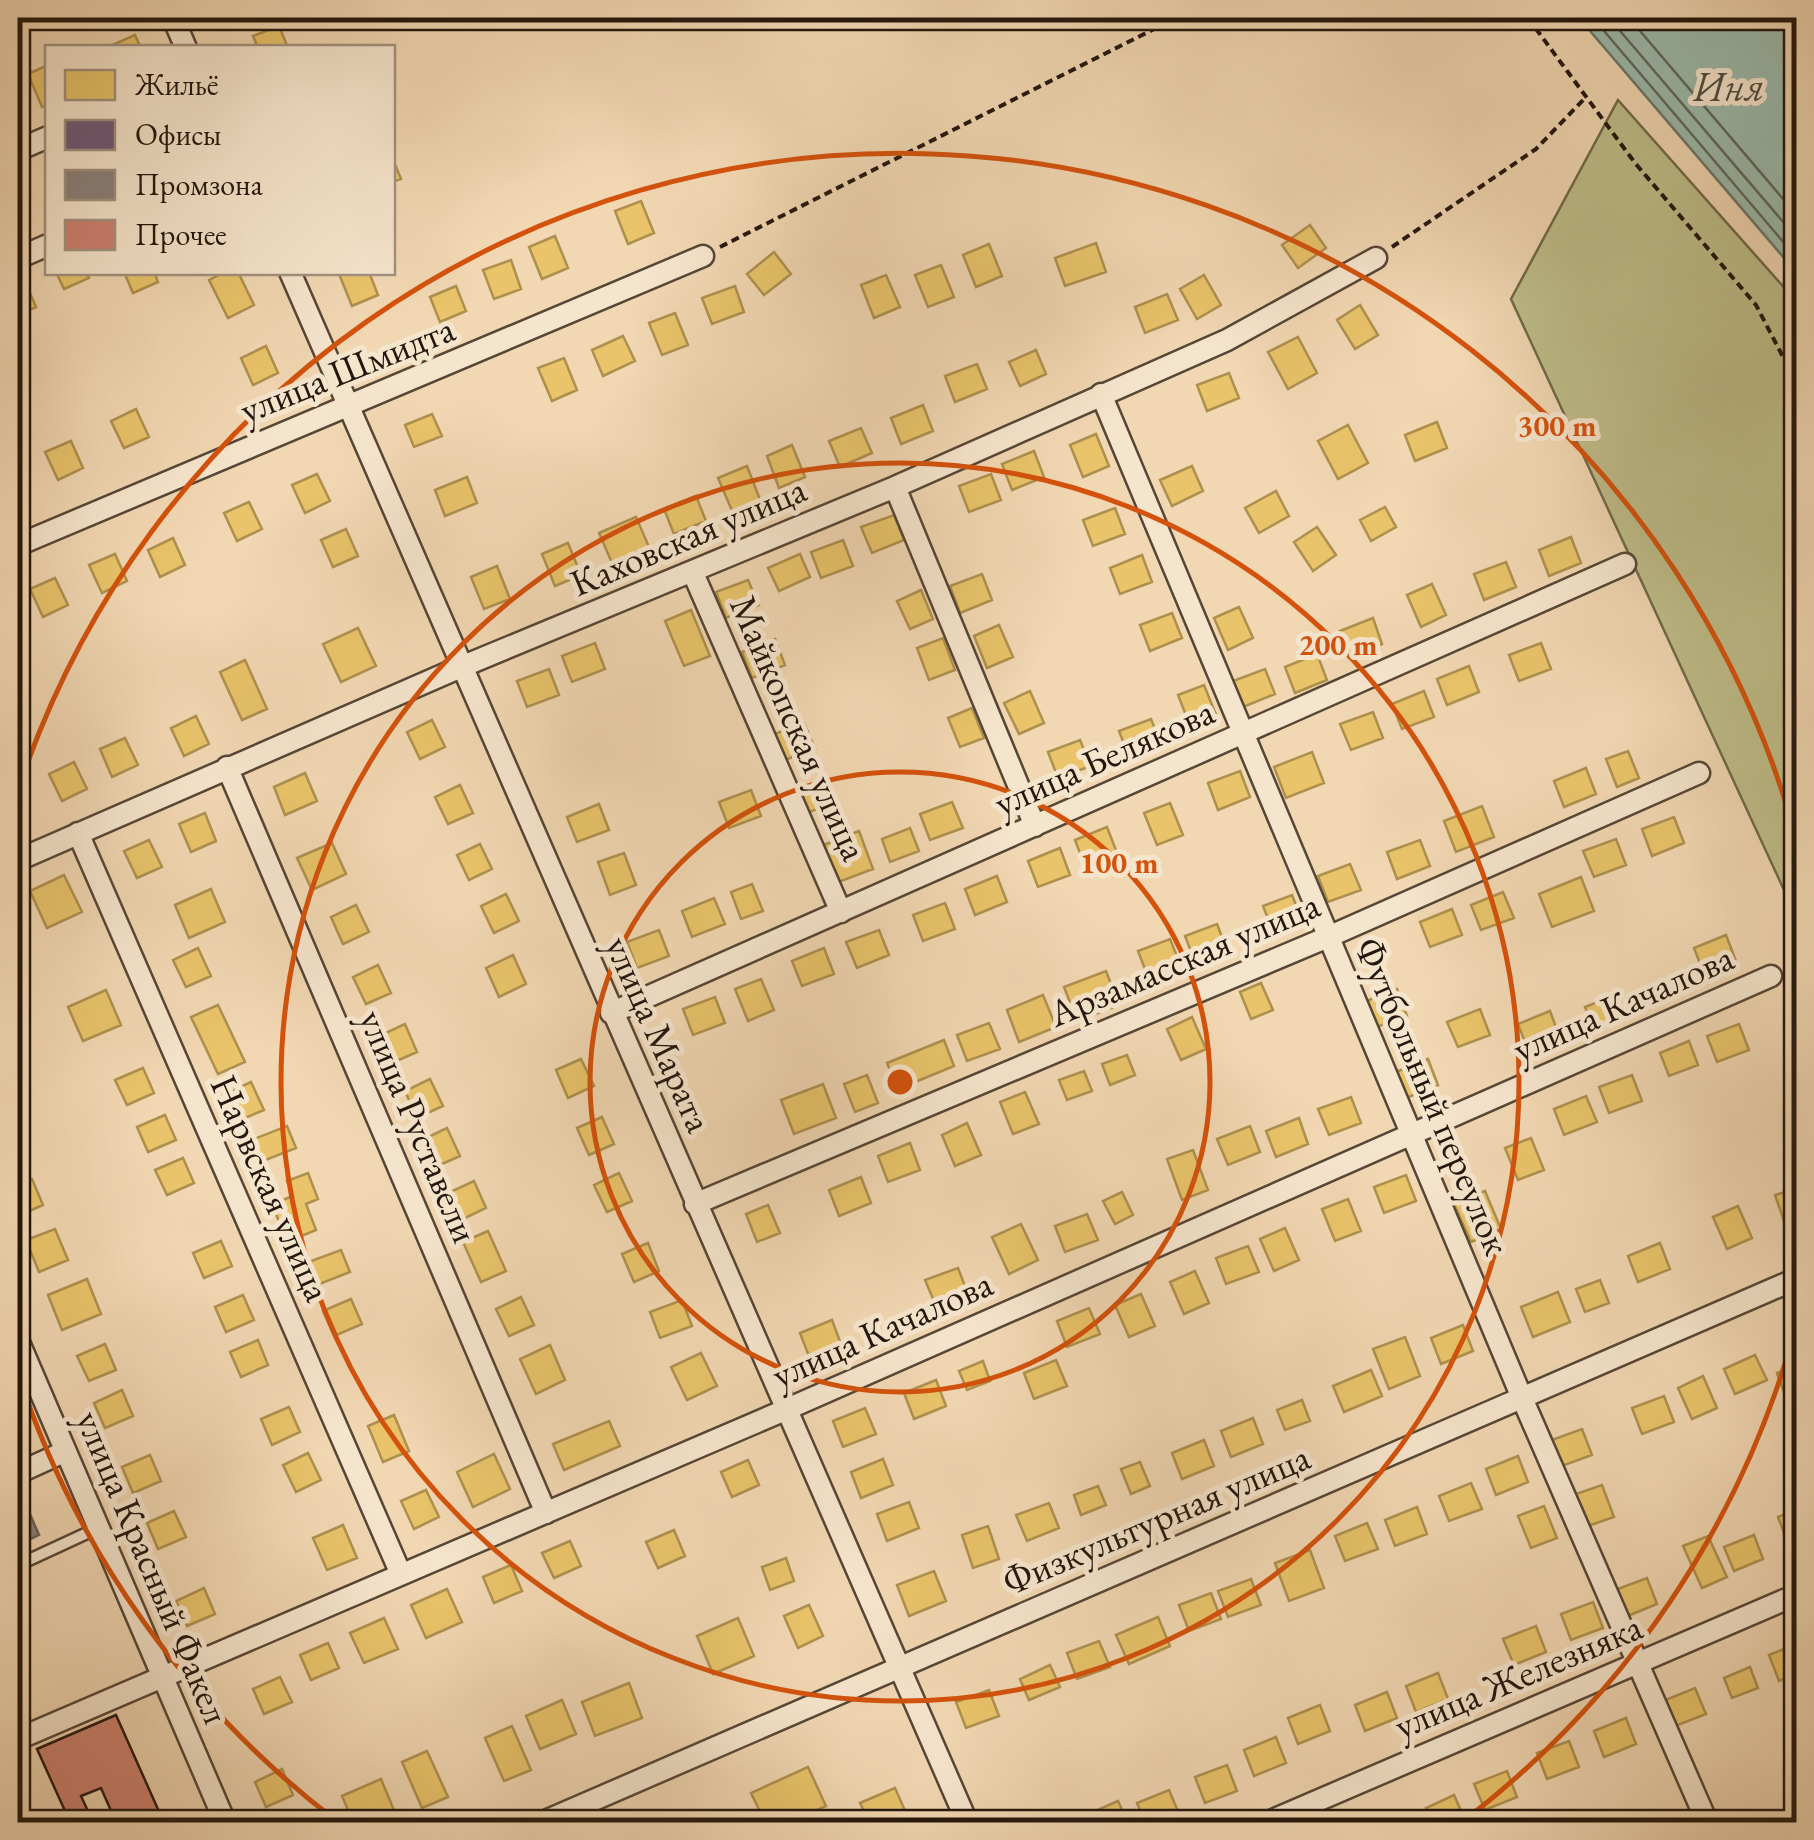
<svg xmlns="http://www.w3.org/2000/svg" width="1814" height="1840" font-family="'EB Garamond',serif">
<rect width="100%" height="100%" fill="#f1d7b2"/>
<filter id="stains"><feTurbulence type="fractalNoise" baseFrequency=".002" numOctaves="4"/><feColorMatrix values="0 0 0 0 .2 0 0 0 0 .09 0 0 0 0 .02 0 0 0 .5 -.17"/></filter>
<radialGradient id="worn" r=".72"><stop offset=".6" stop-color="#630" stop-opacity="0"/><stop offset="1" stop-color="#630" stop-opacity=".3"/></radialGradient>
<path fill="#bebd89" stroke="#706a4a" stroke-width="2.5" d="M1618 100 1796 301V916L1511 299Z"/>
<path fill="#9bbaac" stroke="#6b786c" stroke-width="2.5" d="M1579 18H1796V272Z"/>
<path fill="#e9c46a" stroke="#ae904e" stroke-width="2.5" d="M279 26 288 48H258L253 36Z
M135 35 141 48H110V46Z
M48 65V105L42 107 28 74Z
M392 157 401 179 392 182Z
M641 201 654 233 628 244 615 211Z
M1310 225 1326 248 1298 268 1282 245Z
M555 236 568 268 542 279 529 247Z
M1096 243 1106 272 1065 286 1055 258Z
M989 244 1002 276 976 287 963 255Z
M774 252 791 274 764 295 747 274Z
M511 260 521 289 494 299 483 270Z
M941 265 954 297 928 307 915 275Z
M56 272H86L89 278 64 289Z
M124 272H154L158 282 133 293Z
M225 272H238L254 305 228 318 209 280Z
M369 272 378 295 352 306 339 274Z
M886 275 900 307 874 318 861 285Z
M1204 275 1221 305 1197 319 1180 289Z
M24 279 36 307 18 315V282Z
M456 286 466 311 440 322 430 297Z
M735 286 744 312 712 324 702 298Z
M1167 294 1178 320 1145 333 1135 307Z
M1360 305 1378 335 1355 349 1337 320Z
M675 313 688 345 662 355 649 323Z
M623 336 635 361 603 376 592 350Z
M1298 337 1317 373 1288 389 1268 352Z
M266 346 278 373 253 385 241 358Z
M1036 350 1046 374 1020 386 1009 362Z
M564 358 577 390 552 401 538 368Z
M977 364 987 389 955 402 945 376Z
M1229 373 1239 398 1207 411 1197 385Z
M923 405 933 431 901 444 891 418Z
M136 409 149 437 124 448 111 421Z
M432 414 442 436 414 447 405 425Z
M1437 422 1447 448 1415 461 1405 435Z
M1348 425 1368 463 1338 479 1318 441Z
M861 428 872 453 840 467 829 441Z
M1096 434 1109 466 1083 477 1070 445Z
M71 441 83 468 58 480 45 452Z
M792 445 805 477 779 488 767 456Z
M1034 451 1044 477 1012 490 1002 464Z
M18 459 30 485 18 490Z
M747 466 761 502 733 513 718 478Z
M1192 466 1203 491 1172 506 1160 480Z
M317 474 330 501 305 513 292 485Z
M991 474 1001 500 969 512 959 486Z
M467 477 477 503 445 516 435 490Z
M1276 491 1289 516 1259 533 1245 508Z
M696 496 706 521 674 534 664 509Z
M249 502 262 529 237 541 224 513Z
M1385 507 1396 527 1371 541 1360 520Z
M1115 508 1125 534 1093 546 1083 520Z
M894 515 904 540 872 553 861 527Z
M636 517 649 547 612 563 599 533Z
M1317 527 1336 555 1313 571 1294 542Z
M346 529 358 556 333 567 321 540Z
M1571 537 1581 563 1549 576 1539 550Z
M173 538 185 565 160 577 148 550Z
M843 540 853 566 821 578 811 552Z
M568 543 581 575 555 586 542 554Z
M115 554 127 581 102 593 89 565Z
M800 554 810 577 779 591 768 568Z
M1142 555 1152 582 1120 594 1110 568Z
M1506 562 1516 587 1484 600 1474 574Z
M497 566 510 599 484 609 471 577Z
M982 574 992 600 960 613 950 586Z
M55 578 68 605 43 617 30 589Z
M748 580 759 605 726 618 716 592Z
M1432 584 1446 615 1421 627 1407 595Z
M921 590 933 619 910 629 897 601Z
M1239 607 1253 638 1228 650 1214 618Z
M691 610 710 656 684 666 665 621Z
M1172 613 1182 638 1150 651 1140 625Z
M1373 618 1382 644 1350 657 1340 631Z
M999 625 1013 657 987 668 974 636Z
M358 628 376 666 341 682 323 644Z
M943 638 955 670 929 680 917 648Z
M775 639 785 665 752 678 742 652Z
M595 643 605 669 572 682 562 656Z
M1541 643 1551 669 1519 681 1509 655Z
M1317 654 1327 680 1295 693 1285 667Z
M245 660 267 709 242 720 220 672Z
M1469 666 1479 692 1447 705 1437 679Z
M549 669 559 695 527 707 517 681Z
M1265 669 1275 694 1243 707 1233 681Z
M1204 685 1217 717 1191 728 1178 695Z
M1030 691 1044 723 1019 734 1004 703Z
M1424 691 1434 717 1402 729 1392 704Z
M972 708 984 738 960 747 948 718Z
M1373 712 1383 738 1351 750 1340 724Z
M196 716 209 744 184 756 171 728Z
M1151 719 1161 744 1129 757 1119 731Z
M432 720 445 747 420 759 407 732Z
M804 723 815 749 782 761 772 735Z
M125 738 138 765 112 777 100 749Z
M1080 740 1091 766 1058 778 1048 752Z
M1628 751 1639 778 1617 787 1606 759Z
M1312 752 1324 783 1286 798 1274 767Z
M74 762 87 789 62 801 49 774Z
M1586 768 1596 794 1564 807 1554 781Z
M1240 771 1250 797 1218 810 1208 783Z
M305 773 317 801 285 815 274 787Z
M824 782 833 803 807 813 798 792Z
M460 785 473 813 448 824 435 797Z
M751 790 761 816 729 828 719 802Z
M18 797 27 817 18 822Z
M952 802 963 828 930 840 920 814Z
M1170 803 1183 835 1157 845 1144 813Z
M599 804 609 830 577 842 567 817Z
M1482 806 1494 837 1456 852 1444 821Z
M205 813 216 841 191 852 179 824Z
M1674 817 1684 843 1652 856 1642 829Z
M1107 827 1117 853 1085 866 1075 840Z
M910 828 919 851 890 862 882 839Z
M859 831 873 869 836 883 821 846Z
M1616 839 1626 865 1594 877 1583 851Z
M149 840 162 867 137 878 124 851Z
M1420 840 1430 866 1397 879 1387 852Z
M332 843 346 874 312 890 297 858Z
M480 844 492 869 469 880 457 855Z
M1060 848 1070 875 1038 887 1028 861Z
M624 853 636 885 610 895 598 862Z
M1350 864 1361 890 1328 902 1318 876Z
M64 875 82 912 47 928 30 891Z
M997 876 1007 902 975 915 965 889Z
M1581 877 1594 911 1552 927 1539 894Z
M752 884 763 911 741 919 731 892Z
M211 889 225 922 189 938 175 905Z
M1503 892 1514 918 1481 930 1471 905Z
M506 894 519 921 494 933 481 906Z
M1292 895 1301 918 1272 929 1263 906Z
M714 898 725 924 692 937 682 911Z
M945 903 955 929 923 941 913 915Z
M356 905 369 932 343 944 331 917Z
M1452 909 1462 935 1430 947 1420 922Z
M1217 924 1227 950 1195 962 1185 936Z
M659 930 669 956 637 968 627 942Z
M879 930 889 955 857 968 846 942Z
M1726 935 1736 961 1704 974 1694 948Z
M1170 939 1180 964 1148 977 1138 951Z
M198 948 211 976 186 987 173 960Z
M824 948 834 974 802 986 792 961Z
M513 955 526 984 499 997 486 968Z
M378 965 391 993 366 1004 353 977Z
M1106 971 1119 1005 1077 1021 1064 987Z
M761 979 774 1010 748 1021 735 989Z
M1261 983 1273 1010 1251 1019 1240 992Z
M1397 989 1407 1016 1374 1028 1364 1002Z
M106 990 121 1025 83 1041 68 1007Z
M1043 995 1056 1027 1019 1042 1007 1010Z
M1613 996 1622 1019 1594 1030 1585 1007Z
M715 997 725 1023 693 1035 683 1009Z
M218 1005 245 1062 218 1074 191 1017Z
M1480 1009 1490 1035 1458 1047 1447 1022Z
M1550 1011 1560 1038 1528 1050 1518 1024Z
M1192 1017 1206 1049 1181 1060 1167 1029Z
M989 1023 1000 1049 967 1061 957 1035Z
M405 1024 417 1052 392 1063 379 1036Z
M1739 1024 1749 1050 1717 1062 1707 1036Z
M944 1040 954 1066 898 1089 887 1063Z
M1689 1041 1698 1065 1669 1076 1660 1053Z
M1127 1055 1135 1075 1110 1085 1102 1064Z
M581 1059 594 1086 568 1098 556 1070Z
M1428 1059 1438 1085 1406 1098 1396 1072Z
M143 1068 154 1093 127 1105 115 1080Z
M1084 1071 1092 1091 1067 1100 1059 1080Z
M867 1075 878 1103 855 1112 844 1084Z
M1632 1075 1642 1101 1609 1113 1599 1087Z
M430 1079 443 1106 417 1118 405 1091Z
M251 1082 264 1110 238 1121 226 1094Z
M823 1084 836 1118 794 1134 781 1100Z
M1025 1092 1039 1124 1013 1134 1000 1102Z
M1586 1096 1597 1122 1564 1135 1554 1109Z
M1351 1097 1361 1123 1329 1135 1318 1109Z
M165 1115 176 1140 148 1152 137 1127Z
M602 1117 614 1144 589 1155 577 1128Z
M1299 1118 1308 1144 1276 1157 1266 1131Z
M967 1123 981 1155 955 1166 942 1135Z
M287 1126 296 1148 258 1163 249 1141Z
M1250 1126 1260 1152 1228 1165 1217 1139Z
M447 1128 460 1156 435 1167 422 1140Z
M1531 1138 1544 1170 1518 1180 1505 1148Z
M910 1143 920 1170 888 1182 878 1156Z
M1193 1150 1208 1190 1182 1200 1167 1159Z
M183 1158 194 1183 167 1195 155 1170Z
M308 1173 318 1199 306 1204 316 1230 287 1242 272 1204 293 1196 287 1181Z
M619 1173 632 1201 607 1212 594 1185Z
M1406 1175 1416 1201 1384 1213 1374 1187Z
M861 1177 871 1203 839 1216 829 1190Z
M32 1179 43 1205 18 1216V1186Z
M474 1181 486 1208 461 1220 448 1193Z
M1796 1189V1220L1785 1224 1775 1195Z
M1485 1191 1501 1229 1471 1242 1454 1204Z
M1122 1192 1133 1215 1115 1224 1103 1201Z
M1348 1199 1361 1231 1335 1241 1322 1209Z
M768 1205 780 1233 757 1242 746 1214Z
M1738 1206 1752 1238 1727 1249 1713 1217Z
M1087 1214 1098 1240 1065 1252 1055 1226Z
M1021 1224 1038 1260 1009 1274 992 1237Z
M1285 1228 1299 1260 1274 1271 1260 1239Z
M55 1229 68 1260 39 1272 26 1240Z
M488 1231 506 1271 481 1282 463 1242Z
M221 1241 232 1266 204 1278 193 1253Z
M648 1243 659 1271 634 1282 622 1254Z
M1660 1243 1670 1269 1638 1282 1628 1256Z
M1248 1246 1259 1272 1226 1284 1216 1258Z
M341 1250 350 1272 312 1287 303 1264Z
M958 1268 968 1294 936 1306 925 1280Z
M1195 1271 1209 1303 1184 1314 1170 1282Z
M87 1279 101 1314 62 1330 48 1295Z
M1600 1280 1609 1303 1585 1312 1576 1289Z
M1558 1292 1570 1322 1533 1337 1521 1307Z
M1141 1294 1155 1326 1129 1337 1115 1305Z
M243 1295 254 1320 226 1332 215 1307Z
M521 1297 534 1325 509 1336 496 1309Z
M351 1299 362 1324 334 1336 323 1311Z
M682 1300 692 1326 660 1338 650 1312Z
M1089 1308 1100 1334 1067 1347 1057 1321Z
M832 1320 842 1347 810 1359 800 1333Z
M1463 1325 1473 1351 1441 1364 1431 1338Z
M1405 1337 1420 1376 1389 1389 1373 1349Z
M258 1340 268 1365 241 1377 230 1352Z
M105 1344 116 1370 89 1381 77 1356Z
M550 1345 565 1380 536 1394 520 1359Z
M701 1353 717 1386 687 1400 671 1367Z
M1755 1355 1767 1380 1735 1394 1724 1369Z
M1056 1360 1067 1386 1034 1399 1024 1373Z
M983 1361 990 1381 967 1390 959 1371Z
M1796 1366V1391L1785 1395 1777 1373Z
M1371 1370 1382 1396 1344 1412 1333 1386Z
M1703 1376 1717 1408 1692 1419 1678 1388Z
M936 1380 946 1406 914 1419 904 1393Z
M122 1390 133 1416 105 1428 94 1403Z
M1664 1396 1674 1422 1642 1434 1632 1408Z
M1302 1400 1310 1421 1285 1430 1277 1410Z
M289 1407 300 1432 272 1445 261 1419Z
M865 1408 876 1434 843 1447 833 1421Z
M394 1415 409 1451 383 1462 368 1426Z
M1253 1418 1263 1444 1231 1457 1221 1431Z
M609 1421 620 1446 564 1470 553 1444Z
M1582 1429 1592 1455 1559 1467 1549 1441Z
M1204 1440 1214 1466 1182 1479 1172 1453Z
M308 1453 321 1480 296 1492 283 1465Z
M494 1454 510 1489 473 1507 457 1472Z
M150 1455 161 1481 133 1493 122 1467Z
M1518 1456 1528 1482 1496 1495 1486 1469Z
M883 1459 893 1485 861 1498 851 1472Z
M748 1460 759 1485 732 1497 721 1472Z
M1140 1462 1150 1486 1131 1494 1121 1469Z
M1471 1483 1482 1509 1449 1521 1439 1496Z
M1602 1485 1614 1517 1588 1526 1576 1494Z
M1098 1486 1106 1505 1081 1515 1074 1495Z
M426 1490 439 1517 414 1529 401 1501Z
M909 1502 919 1528 887 1541 877 1514Z
M1049 1503 1059 1528 1027 1541 1016 1515Z
M1544 1506 1557 1538 1531 1548 1518 1516Z
M1417 1507 1427 1534 1395 1546 1385 1520Z
M1796 1509V1546L1790 1549 1778 1517Z
M174 1511 186 1537 158 1549 147 1523Z
M1367 1523 1378 1549 1345 1561 1335 1536Z
M343 1525 357 1558 327 1570 313 1538Z
M988 1526 999 1559 973 1568 962 1535Z
M674 1530 685 1556 658 1568 646 1542Z
M1754 1535 1763 1559 1734 1571 1724 1547Z
M1708 1536 1727 1577 1702 1588 1683 1546Z
M570 1541 581 1566 554 1578 542 1553Z
M1310 1550 1324 1588 1289 1601 1275 1563Z
M786 1558 794 1581 770 1590 762 1567Z
M511 1565 522 1591 494 1603 483 1577Z
M934 1571 946 1601 909 1616 897 1585Z
M1647 1578 1657 1604 1625 1617 1615 1590Z
M1251 1579 1261 1605 1228 1617 1218 1591Z
M204 1588 215 1614 187 1626 176 1601Z
M447 1589 462 1622 426 1638 411 1605Z
M1211 1593 1221 1619 1189 1631 1179 1605Z
M1593 1602 1603 1628 1571 1640 1561 1614Z
M809 1605 823 1636 798 1648 784 1616Z
M1158 1617 1170 1646 1129 1664 1116 1635Z
M384 1618 398 1649 364 1663 350 1633Z
M738 1618 754 1656 713 1674 697 1636Z
M1536 1626 1546 1652 1514 1665 1503 1639Z
M1099 1641 1110 1667 1077 1679 1067 1653Z
M328 1643 339 1668 311 1680 300 1655Z
M1796 1644V1674L1779 1681 1769 1655Z
M1050 1665 1060 1687 1029 1700 1020 1679Z
M1750 1667 1758 1688 1732 1698 1724 1678Z
M1438 1673 1448 1699 1416 1712 1406 1686Z
M280 1677 292 1702 264 1714 253 1689Z
M629 1683 642 1718 595 1736 582 1702Z
M1695 1688 1706 1714 1673 1727 1663 1701Z
M989 1690 999 1716 966 1728 956 1702Z
M1387 1692 1397 1718 1365 1731 1355 1705Z
M562 1700 576 1734 540 1749 526 1716Z
M1320 1705 1330 1731 1298 1744 1288 1718Z
M1626 1718 1636 1744 1604 1757 1594 1731Z
M512 1726 531 1770 504 1781 485 1738Z
M1276 1737 1286 1763 1254 1776 1244 1750Z
M1569 1741 1579 1767 1547 1779 1537 1753Z
M427 1751 448 1797 422 1808 402 1762Z
M1227 1765 1237 1791 1205 1803 1195 1777Z
M808 1767 826 1806 790 1822H765L751 1793Z
M282 1769 293 1795 266 1807 255 1782Z
M1507 1771 1517 1797 1485 1810 1474 1784Z
M381 1779 396 1815 379 1822H353L342 1796Z
M895 1788 910 1822H869L860 1803Z
M1169 1790 1180 1816 1145 1822 1137 1803Z
M1454 1795 1466 1822H1433L1426 1808Z
M1118 1801 1128 1822H1090L1086 1815Z"/>
<path fill="#6d597a" stroke="#574559" stroke-width="2.5" d="M723 1811 728 1822H697Z"/>
<path fill="#8a817c" stroke="#6b615a" stroke-width="2.5" d="M26 1505 39 1535 18 1545V1508Z"/>
<g fill="none" stroke-linecap="round" stroke-linejoin="round">
<path stroke="#5f685c" stroke-width="2.5" d="M1593 18 1796 257
M1609 18 1796 237
M1629 18 1796 214"/>
</g>
<path fill="#cd8171" stroke="#23160c" stroke-width="2.5" d="M116 1715 161 1816 145 1822H116L101 1788 81 1796 93 1822H70L37 1749Z"/>
<g fill="none" stroke-linecap="round" stroke-linejoin="round">
<defs>
<path id="service" d="M18 1565 98 1528"/>
<path id="minor" d="M173 18 186 48
M18 150 48 137
M18 258 48 245
M290 272 967 1822
M1101 394 1522 1398 1707 1822
M895 487 1035 826
M18 545 703 256
M693 573 841 912
M227 767 546 1513
M78 833 400 1572
M18 860 461 667 895 487 1227 340 1376 258
M611 1013 1625 564
M695 1204 1328 937 1699 773
M18 1340 225 1822
M18 1473 64 1452
M18 1739 785 1410 1771 976
M543 1822 1796 1279
M1268 1822 1796 1595"/>
</defs>
<use href="#service" stroke="#564636" stroke-width="15"/>
<use href="#minor" stroke="#564636" stroke-width="25"/>
<path stroke="#23160c" stroke-width="4" stroke-dasharray="8 5" stroke-linecap="butt" d="M1528 18 1635 163 1756 305 1796 382
M720 247 1176 18
M1392 247 1536 149 1586 97"/>
<use href="#service" stroke="#f6e5cd" stroke-width="10"/>
<use href="#minor" stroke="#f6e5cd" stroke-width="20"/>
</g>
<g fill="none" stroke="#d4520c" stroke-width="5">
<circle cx="900" cy="1082" r="310"/>
<circle cx="900" cy="1082" r="619"/>
<path d="M1795 1330A929 929 0 0 1 1466 1819M334 1819A929 929 0 0 1 19 1377M19 787A929 929 0 0 1 1795 834"/>
</g>
<g text-anchor="middle" stroke-width="10" stroke-linejoin="round" paint-order="stroke">
<g font-size="38" fill="#23160c" stroke="#f6e5cd">
<text transform="translate(347 369) rotate(-22)" y="13">улица Шмидта</text>
<text transform="translate(688 536) rotate(-23)" y="13">Каховская улица</text>
<text transform="translate(799 728) rotate(66)" y="13">Майкопская улица</text>
<text transform="translate(1104 757) rotate(-24)" y="13">улица Белякова</text>
<text transform="translate(1184 959) rotate(-23)" y="13">Арзамасская улица</text>
<text transform="translate(1623 1003) rotate(-24)" y="13">улица Качалова</text>
<text transform="translate(659 1034) rotate(66)" y="13">улица Марата</text>
<text transform="translate(1433 1096) rotate(67)" y="13">Футбольный переулок</text>
<text transform="translate(419 1126) rotate(67)" y="13">улица Руставели</text>
<text transform="translate(271 1188) rotate(66)" y="13">Нарвская улица</text>
<text transform="translate(882 1329) rotate(-24)" y="13">улица Качалова</text>
<text transform="translate(1156 1519) rotate(-23)" y="13">Физкультурная улица</text>
<text transform="translate(153 1567) rotate(67)" y="13">улица Красный Факел</text>
<text transform="translate(1518 1676) rotate(-23)" y="13">улица Железняка</text>
</g>
<g font-size="40" font-style="italic" fill="#4d4f44" stroke="#f6e5cd">
<text x="1729" y="100">Иня</text>
</g>
</g>
<circle cx="900" cy="1082" r="15" fill="#d4520c" stroke="#f6e5cd" stroke-width="5"/>
<g font-size="30" text-anchor="middle" font-weight="bold" fill="#d4520c" stroke="#f6e5cd" stroke-width="10" stroke-linejoin="round" paint-order="stroke">
<text x="1557" y="436">300 m</text>
<text x="1338" y="655">200 m</text>
<text x="1119" y="873">100 m</text>
</g>
<rect width="1814" height="1840" fill="none" stroke="#f1d7b2" stroke-width="60"/>
<rect x="20" y="20" width="1774" height="1800" fill="none" stroke="#23160c" stroke-width="5"/>
<rect x="30" y="30" width="1754" height="1780" fill="none" stroke="#23160c" stroke-width="2.5"/>
<rect x="45" y="45" width="350" height="230" fill="#f6e5cd" stroke="#a29280" stroke-width="2.5"/>
<rect x="65" y="70" width="50" height="30" fill="#e9c46a" stroke="#a29280" stroke-width="2.5"/>
<text x="135" y="95" font-size="30" fill="#23160c">Жильё</text>
<rect x="65" y="120" width="50" height="30" fill="#6d597a" stroke="#a29280" stroke-width="2.5"/>
<text x="135" y="145" font-size="30" fill="#23160c">Офисы</text>
<rect x="65" y="170" width="50" height="30" fill="#8a817c" stroke="#a29280" stroke-width="2.5"/>
<text x="135" y="195" font-size="30" fill="#23160c">Промзона</text>
<rect x="65" y="220" width="50" height="30" fill="#cd8171" stroke="#a29280" stroke-width="2.5"/>
<text x="135" y="245" font-size="30" fill="#23160c">Прочее</text>
<rect width="100%" height="100%" filter="url(#stains)"/>
<rect width="100%" height="100%" fill="url(#worn)"/>
</svg>
